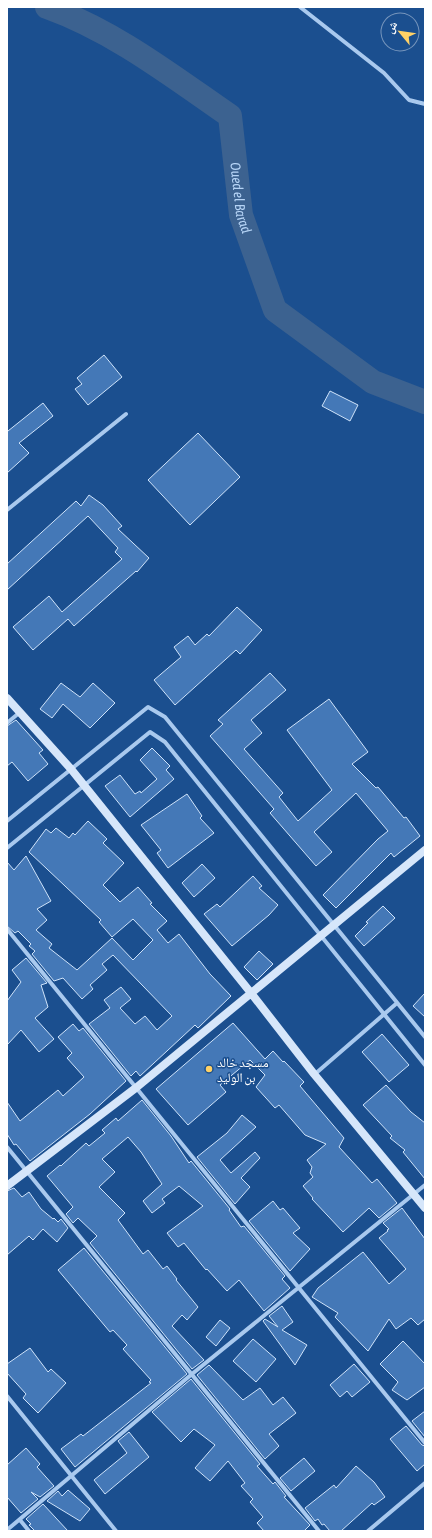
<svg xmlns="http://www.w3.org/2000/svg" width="432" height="1538" font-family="'Asap Condensed','Noto Naskh Arabic',sans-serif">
<rect width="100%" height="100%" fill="#1b4f8f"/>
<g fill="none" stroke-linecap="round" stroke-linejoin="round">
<path stroke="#3c6290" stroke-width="24" id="s1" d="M47 7C114 31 172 76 230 116L241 215 275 310 373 382 425 402"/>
</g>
<path fill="#4478b7" stroke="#cfe3fa" d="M104 355 122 377 88 405 75 389 82 384 77 378Z
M330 391 358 405 350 421 322 406Z
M43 403 53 416 19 443 29 453 7 473V430L8 431Z
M198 433 240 477 190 525 148 480Z
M89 495 103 505 122 526 118 529 149 558 137 572 136 571 74 626 68 619 33 650 13 627 49 596 62 612 122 559 115 552 118 548 88 516 7 590V564L76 501 81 506Z
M237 607 262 630 240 654 236 650 175 705 154 680 181 657 174 647 188 636 195 645 207 634 209 636Z
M270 673 286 690 251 720 262 733 244 749 283 793 279 797 298 821 332 790 287 730 329 699 368 752 352 764 376 788 378 787 404 818 406 817 420 836 394 857 391 853 336 908 323 895 378 839 388 831 356 793 314 832 332 852 316 866 270 813 274 809 210 736 223 724 218 720Z
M61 683 80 697 93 683 115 703 90 728 63 704 52 718 40 709Z
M16 720 43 750 39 753 48 764 28 781 12 762 7 766V726Z
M152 748 170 766 166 770 174 779 130 817 105 786 120 775 135 794 140 791 141 793 157 779 140 760Z
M187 794 202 816 200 818 214 833 168 868 157 853 161 850 141 825Z
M88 821 107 839 103 843 124 863 103 885 120 902 138 887 152 903 150 904 167 921 157 930 168 943 179 934 210 974 231 996 198 1028 195 1025 140 1076 136 1071 131 1076 89 1024 110 1008 104 1000 121 987 131 999 120 1008 135 1024 145 1016 157 1030 172 1016 113 955 102 964 107 970 90 985 93 989 82 999 63 978 54 981 32 954 35 951 29 946 31 944 18 931 15 933 7 926V862L14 870 26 856 51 901 37 909 47 920 36 930 52 944 49 948 77 970 112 938 133 960 153 940 133 919 112 937 99 922 101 920 29 852 46 829 51 833 56 828 69 838 73 833 75 835Z
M202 864 215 878 194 897 182 883Z
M253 876 262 886 259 888 278 905 269 915 232 946 204 914 217 904 220 907Z
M383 906 395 918 364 946 355 936 368 923 366 922Z
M259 951 273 964 257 980 244 967Z
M26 958 47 983 41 985 48 1007 35 1018 54 1039 39 1052 21 1030 7 1045V1001L21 982 12 970Z
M425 993V1017L413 1006Z
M233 1023 265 1059 273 1051 283 1062 284 1061 304 1082 300 1086 344 1138 339 1147 372 1183 377 1179 397 1203 379 1218 369 1208 343 1232 312 1199 313 1198 303 1186 313 1177 310 1173 312 1167 307 1160 326 1144 305 1135 279 1105 275 1108 256 1087 265 1075 250 1060 220 1085 226 1092 188 1125 156 1089Z
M73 1024 79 1031 83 1028 126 1081 90 1114 30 1161 16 1144 14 1145 7 1134V1102L20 1121 58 1090 63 1096 84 1077 67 1058 72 1053 58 1037Z
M382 1034 409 1065 389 1082 362 1052Z
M386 1085 411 1112 425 1123V1179L403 1152 405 1150 390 1138 392 1136 363 1105Z
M142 1100 171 1136 189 1163 191 1161 230 1209 229 1210 241 1227 244 1226 285 1276 282 1279 290 1288 264 1311 239 1280 227 1291 207 1269 206 1270 184 1243 178 1247 167 1233 203 1206 179 1186 162 1199 165 1203 152 1213 143 1201 162 1184 141 1152 128 1137 102 1159 115 1172 99 1187 125 1213 118 1220 143 1254 148 1250 163 1269 167 1266 177 1279 176 1280 198 1307 187 1320 182 1315 172 1326 204 1360 192 1369 90 1243 97 1236 78 1218 73 1223 66 1214 73 1207 47 1176 60 1165 61 1166 63 1164 86 1143 89 1146 105 1133 102 1130 116 1118 118 1121Z
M242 1115 256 1127 220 1160 231 1173 255 1152 260 1158 241 1178 250 1187 235 1204 197 1157 227 1133Z
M14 1188 22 1197 29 1192 41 1209 53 1219 54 1218 58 1222 61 1219 68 1228 57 1242 43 1229 33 1240 29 1236 7 1255V1191Z
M273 1201 280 1210 283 1208 300 1228 293 1233 310 1249 290 1271 249 1221Z
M402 1208 425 1239V1319L418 1325 411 1318 396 1329 389 1319 368 1351 335 1317 338 1313 312 1297 318 1288 363 1252 389 1284 406 1269 379 1238 388 1231 387 1230 389 1229 383 1223Z
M84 1248 187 1374 75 1467 61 1449 81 1434 83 1436 151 1383 149 1382 151 1380 123 1349 127 1345 113 1330 110 1332 58 1270Z
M282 1306 293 1322 282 1330 307 1345 295 1365 263 1321 265 1319 278 1327 269 1316Z
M220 1320 230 1328 216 1346 206 1337Z
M253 1339 276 1359 256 1382 233 1361Z
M403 1341 425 1364V1387L407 1400 392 1390 398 1382 380 1364Z
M30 1348 48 1372 51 1369 66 1383 38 1413 23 1398 26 1394 7 1373V1364Z
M354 1364 370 1382 352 1397 347 1391 340 1397 330 1385Z
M209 1365 243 1400 260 1388 273 1405 283 1397 296 1413 269 1434 279 1446 265 1459 197 1375Z
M191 1379 260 1464 257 1466 273 1484 275 1482 286 1496 284 1497 310 1525 304 1531H264L257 1523 263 1517 250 1502 253 1499 241 1486 245 1483 228 1461 210 1481 195 1468 215 1445 194 1429 181 1442 152 1412Z
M425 1411V1437L412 1421Z
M406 1426 422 1445 425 1446V1464L417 1471 390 1439Z
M129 1432 149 1457 105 1494 94 1480 127 1453 118 1441Z
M26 1448 40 1464 37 1467 54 1486 40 1497 31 1492 38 1499 21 1513 7 1497V1465Z
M304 1458 315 1471 291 1491 280 1478Z
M356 1466 374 1482 385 1497 374 1505 372 1503 341 1531H330L324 1524 322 1525 318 1519 315 1521 305 1508 334 1485 336 1488Z
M68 1490 90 1509 80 1521 47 1501 58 1491 62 1496Z
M43 1504 68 1531H35L29 1525 31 1524 26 1519Z"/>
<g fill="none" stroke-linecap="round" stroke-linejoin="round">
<path stroke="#a9c9ee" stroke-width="4" d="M300 7 384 73 409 100 425 104
M7 510 126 414
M7 723 19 713
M7 821 148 707 165 717 425 1037
M7 848 150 732 165 742 425 1065
M7 929 425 1443
M315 1074 397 1003
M7 1147 319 1531
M7 1396 116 1531
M20 1520 29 1531
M7 1530 192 1374 425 1185
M368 1531 425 1483"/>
<path stroke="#d6e6fa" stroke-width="8" d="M7 698 71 769 251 993 314 1074 425 1208
M7 1186 137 1087 425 850"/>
</g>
<circle fill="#ffd166" stroke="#1b4f8f" stroke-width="1.5" cx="209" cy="1069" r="4"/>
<g text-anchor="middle" stroke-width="3" stroke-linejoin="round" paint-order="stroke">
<g font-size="13" fill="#fff" stroke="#1b4f8f" text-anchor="start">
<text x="217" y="1067">مسجد خالد<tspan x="217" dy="15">بن الوليد</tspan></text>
</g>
<g font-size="14" font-style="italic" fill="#b5d3f5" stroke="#1b4f8f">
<text dy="5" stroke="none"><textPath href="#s1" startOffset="296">Oued el Barad</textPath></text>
</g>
</g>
<rect width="432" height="1538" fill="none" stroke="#ffffff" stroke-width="16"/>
<g transform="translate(400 32) rotate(299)"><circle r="19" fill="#1b4f8f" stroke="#7695bc"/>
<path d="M0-3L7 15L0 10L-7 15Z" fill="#ffd166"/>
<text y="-6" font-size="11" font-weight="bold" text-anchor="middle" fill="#ffffff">ش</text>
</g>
</svg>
